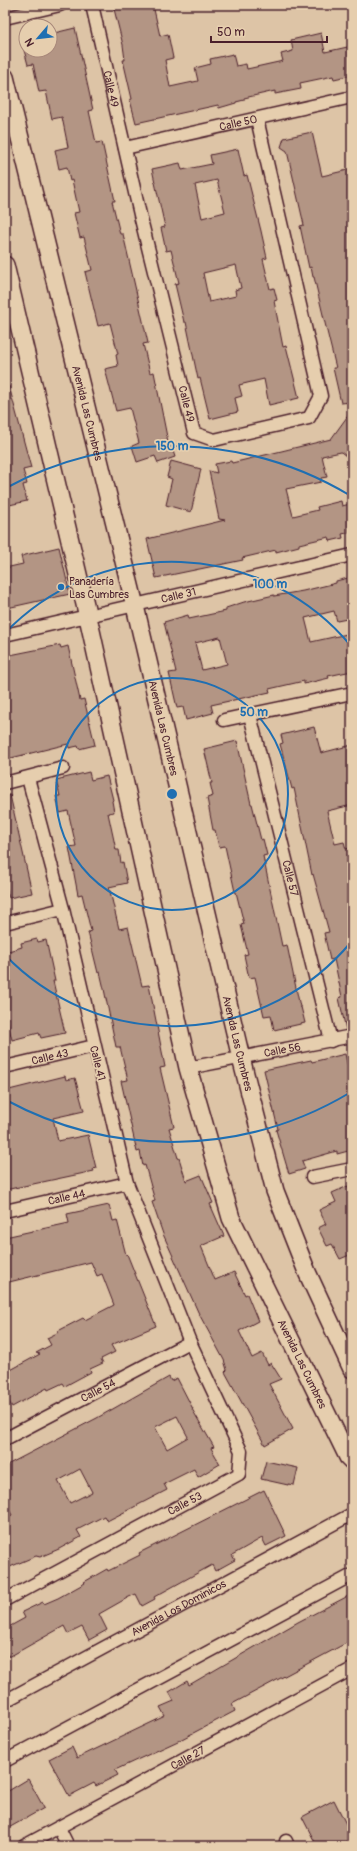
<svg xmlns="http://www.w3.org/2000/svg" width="357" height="1851" font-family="Pangolin,sans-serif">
<rect width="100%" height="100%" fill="#ddc4a6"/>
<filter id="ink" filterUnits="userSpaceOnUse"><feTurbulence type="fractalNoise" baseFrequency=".025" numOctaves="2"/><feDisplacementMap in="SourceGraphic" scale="8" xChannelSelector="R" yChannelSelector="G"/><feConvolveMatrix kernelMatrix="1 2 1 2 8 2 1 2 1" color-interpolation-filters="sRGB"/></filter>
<g filter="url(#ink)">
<path fill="#b39584" stroke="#4a1f2b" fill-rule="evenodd" d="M113 5H153L160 36 168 34 173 58 165 60 170 87 198 81 195 68 211 64 210 59 233 54 236 66 246 64 247 69 283 61 281 54 293 51 291 40 321 33 325 52 352 46V75L334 79 333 76 300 83 301 89 275 94V91L244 98V100L236 102V103L219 108 218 105 136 123 130 100 132 99 123 60H125L123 45Z
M75 28 93 110 89 111 96 143 102 142 115 201H112L120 234H123L148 343 143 344 150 373 154 372 168 442H170L175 457 158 463 155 456 137 462 132 446 139 443 130 408 116 411 105 369 118 366 116 355 118 354 110 323 98 326 85 272 92 270 84 237 80 238 74 213 79 212 72 180 70 181 67 167 59 169 55 150 68 147 62 117 52 119 46 91 39 92 33 64 28 65 24 50H50V34Z
M312 132 322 176 352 169V402L341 403 333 368H336L324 319 314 277H313L311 267 309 268 300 226 304 225 287 151 281 147 284 138Z
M238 149 244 176 247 175 261 231 267 258 263 259 270 289 274 288 277 300 274 301 283 347 286 346 299 398 269 405 264 379 239 385 242 396 235 398 238 412 210 419 200 378 198 379 186 322H184L175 284 179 283 171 250 166 251 161 228 165 227 152 169 180 163 182 170 212 164 210 155ZM217 180 225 212 202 218 195 185ZM236 265 241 288 235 290 236 296 209 302 203 273Z
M9 386 31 468 23 470 27 484 23 485 27 501 5 506V387Z
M352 410V461L341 452 322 456 327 477 321 478V482L286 489 293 516 318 510 317 507 341 501 342 506 350 504 352 532 342 534 343 538 330 541 329 537 299 544V546L276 552V550L242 558 243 560 156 578 147 539 225 520 219 519 209 471 217 473 215 464 231 461 232 463 331 439Z
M171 461 201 469 191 512 166 505 172 479 167 477Z
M59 547 70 594 7 608 5 601V568L23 564 21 556Z
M352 577V618L337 621 334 611 305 618 311 642 347 634 350 643H352V671L328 676 329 678 304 684V681L269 689 270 692 211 705 213 713 186 720 183 707 177 708 169 673 176 672 164 622 188 615 189 619 226 611V608L244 602 274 595V596L303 591 336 583V581ZM220 637 227 664 202 670 195 643Z
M60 645 61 648 68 646 80 700 84 699 95 745 79 749 78 746 69 748 68 744 7 759 5 752V656Z
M314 727 321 753 352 745V805L327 811 335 844 344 842 346 849 350 848 352 854V1029L346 1030 339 998 342 997 334 959 330 960 324 933 329 932 326 921 313 874 312 875 294 788 292 789 280 744 283 743 281 735Z
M237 741 251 804H252L261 840 263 839 267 855 263 856 282 946 287 945 300 1007H301L305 1023 274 1030 271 1015 264 1016 255 977 249 978 244 955 248 954 241 925 244 924 236 892H235L225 846 219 847 215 830H213L207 798 213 796 210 783H212L204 749Z
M89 772 91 780 107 776 113 800 112 801 114 812 108 813 116 850H119L121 863 123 862 127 883 109 887 119 929 128 927 142 986 149 985 165 1067 160 1068 174 1127 169 1128 178 1158H179L186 1181 201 1175 213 1203 210 1204 224 1236 201 1246 215 1280 234 1272 245 1295 247 1294 258 1321 239 1331 252 1358 262 1353 268 1365 271 1363 281 1379 269 1384 293 1429 265 1445 225 1372 227 1370 224 1360 199 1314 163 1234 152 1202 155 1201 145 1165 143 1166 140 1151 137 1152 121 1081 128 1080 120 1047H116L104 989 100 972 98 973 88 932 91 931 82 894 78 895 69 847 76 846 68 811 60 813 56 796H60L56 780Z
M5 795H10L32 893 9 898 5 882Z
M37 939 38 942 46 940 55 981H53L65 1033 41 1038 39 1033 12 1040 5 1011V952L22 947 21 943Z
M345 1054 352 1085V1150L337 1154V1151L302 1161 305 1169 289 1174 276 1130 278 1129 264 1070 311 1060 312 1062Z
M65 1076 66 1080 75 1078 84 1111 53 1118 58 1141 88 1135 96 1168 93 1169 94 1171 5 1190V1091Z
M348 1186 352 1195V1254L340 1259 332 1244 327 1246 318 1228 326 1224 319 1210 336 1202 332 1193Z
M109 1205 113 1221 117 1220 126 1255 127 1254 156 1326 111 1345 115 1352 101 1359 103 1363 90 1369 91 1372 65 1386 63 1383 48 1390 47 1388 12 1407 5 1394V1373L40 1354 36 1353 51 1345 47 1338 59 1332 58 1331 83 1318 85 1320 114 1305 102 1274 97 1276 91 1262 5 1283V1237L69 1223 67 1214Z
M169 1377 171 1381 177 1378 193 1409H192L214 1447 211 1448 220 1464 198 1477 194 1469 164 1484 167 1490 107 1521 104 1516 77 1530 81 1537 59 1549 40 1557 36 1556 5 1569V1519L12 1515 5 1502V1466L97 1418ZM177 1416 188 1437 167 1449 155 1427ZM80 1469 92 1492 70 1503 58 1481Z
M266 1461 298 1468 294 1485 288 1484V1485L261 1479Z
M264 1490 286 1536 266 1546 262 1538 232 1555 235 1560 215 1571 212 1565 154 1597 155 1599 142 1606 136 1594 129 1597 99 1614 107 1630 89 1640 82 1627 68 1634 64 1626 9 1657 5 1649V1629L25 1618 22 1612 43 1602 44 1604 58 1598 85 1583 84 1582 107 1569 108 1571 140 1555 139 1553 155 1545Z
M352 1594V1640L232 1704 235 1711 178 1741 115 1770 118 1775 96 1786 94 1783 69 1796 49 1759 72 1747 77 1758 165 1716 160 1707 174 1701 169 1692 187 1681 189 1685 298 1622Z
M28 1779 44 1808 5 1830V1793Z
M334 1800 352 1836V1846H317L302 1817Z"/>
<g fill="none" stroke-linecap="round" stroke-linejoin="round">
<defs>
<g id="street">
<path id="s1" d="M92 5 141 219 194 433 214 440 309 418 321 396 257 119"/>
<path d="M5 18 60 5"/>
<path id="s2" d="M125 148 352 97"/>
<path id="s3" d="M5 635 352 555"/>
<path id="s4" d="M250 715 331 1041"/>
<path d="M224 720 352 693"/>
<path d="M5 783 63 768"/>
<path d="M5 923 63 909"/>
<path id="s5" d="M5 1067 94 1046"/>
<path id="s6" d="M188 1068 352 1036"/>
<path d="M312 1177 352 1169"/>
<path id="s7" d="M5 1211 127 1183"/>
<path id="s8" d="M5 1439 190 1342"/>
<path id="s9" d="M5 1600 239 1474 241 1451 190 1342 127 1183 63 909 28 778"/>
<path id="s10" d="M5 1701 350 1515 352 1516"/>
<path d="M5 1761 352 1575"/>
<path d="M59 1828 68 1846"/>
<path d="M286 1841 288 1846"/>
<path id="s11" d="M24 1846 352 1669"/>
</g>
<g id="secondary">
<path id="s12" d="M5 77 135 606 241 1058 275 1191 307 1272 352 1369"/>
<path id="s13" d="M5 265 88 617 188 1068 231 1218 348 1457 352 1461"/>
</g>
</defs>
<use href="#street" stroke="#4a1f2b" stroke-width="15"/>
<use href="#secondary" stroke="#4a1f2b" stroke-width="20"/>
<use href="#street" stroke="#e6ceae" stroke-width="12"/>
<use href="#secondary" stroke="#e6ceae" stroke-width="17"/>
</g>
</g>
<g fill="none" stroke="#1f6fb2" stroke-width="2">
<circle cx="172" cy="794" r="116"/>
<path d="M351 942A232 232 0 0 1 5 955M5 633A232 232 0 0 1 351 646"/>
<path d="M351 1092A348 348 0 0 1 6 1100M6 488A348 348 0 0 1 351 496"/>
</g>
<circle fill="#1f6fb2" stroke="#e6ceae" stroke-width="1.5" cx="61" cy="587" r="4"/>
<g text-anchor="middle" stroke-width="3.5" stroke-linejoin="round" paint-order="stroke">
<g font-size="11" fill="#4a1f2b" stroke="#e6ceae">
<text dy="4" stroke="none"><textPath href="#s1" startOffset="86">Calle 49</textPath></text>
<text dy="4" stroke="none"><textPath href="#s2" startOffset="116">Calle 50</textPath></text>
<text dy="4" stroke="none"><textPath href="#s1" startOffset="410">Calle 49</textPath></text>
<text dy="4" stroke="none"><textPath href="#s12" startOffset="346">Avenida Las Cumbres</textPath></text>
<text dy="4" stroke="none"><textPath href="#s3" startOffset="178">Calle 31</textPath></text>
<text dy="4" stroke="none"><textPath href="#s12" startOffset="670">Avenida Las Cumbres</textPath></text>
<text dy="4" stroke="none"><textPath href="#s4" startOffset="168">Calle 57</textPath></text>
<text dy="4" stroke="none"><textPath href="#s12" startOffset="994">Avenida Las Cumbres</textPath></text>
<text dy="4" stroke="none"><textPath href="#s6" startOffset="96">Calle 56</textPath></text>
<text dy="4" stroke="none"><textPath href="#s5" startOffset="46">Calle 43</textPath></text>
<text transform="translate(98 1063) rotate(76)" y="4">Calle 41</text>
<text dy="4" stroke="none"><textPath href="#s7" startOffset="63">Calle 44</textPath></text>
<text dy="4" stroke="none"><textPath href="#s13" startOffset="1142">Avenida Las Cumbres</textPath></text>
<text dy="4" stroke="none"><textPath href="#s8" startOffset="105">Calle 54</textPath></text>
<text dy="4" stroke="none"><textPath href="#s9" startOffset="204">Calle 53</textPath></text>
<text dy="4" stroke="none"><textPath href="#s10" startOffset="197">Avenida Los Dominicos</textPath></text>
<text dy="4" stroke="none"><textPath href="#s11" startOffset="186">Calle 27</textPath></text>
</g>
<g font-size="11" fill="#4a1f2b" stroke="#e6ceae" text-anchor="start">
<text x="69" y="585">Panadería<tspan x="69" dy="13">Las Cumbres</tspan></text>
</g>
</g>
<circle cx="172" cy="794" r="6" fill="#1f6fb2" stroke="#e6ceae" stroke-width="2"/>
<g font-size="12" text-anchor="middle" font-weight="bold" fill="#1f6fb2" stroke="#e6ceae" stroke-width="3.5" stroke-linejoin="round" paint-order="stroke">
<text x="172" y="450">150 m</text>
<text x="270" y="588">100 m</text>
<text x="254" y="716">50 m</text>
</g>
<rect width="357" height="1851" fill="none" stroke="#e6ceae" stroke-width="20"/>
<rect x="10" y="10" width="337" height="1831" fill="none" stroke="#4a1f2b" stroke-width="1.5" filter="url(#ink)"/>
<g transform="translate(38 38) rotate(242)"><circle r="19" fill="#e6ceae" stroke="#a8887a"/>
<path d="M0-3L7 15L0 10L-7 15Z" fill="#1f6fb2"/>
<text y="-6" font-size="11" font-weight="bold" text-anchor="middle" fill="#4a1f2b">N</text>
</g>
<path d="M211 36v6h116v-6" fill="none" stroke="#4a1f2b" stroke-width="2"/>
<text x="217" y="36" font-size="12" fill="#4a1f2b" stroke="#e6ceae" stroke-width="3" paint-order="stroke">50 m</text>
</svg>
